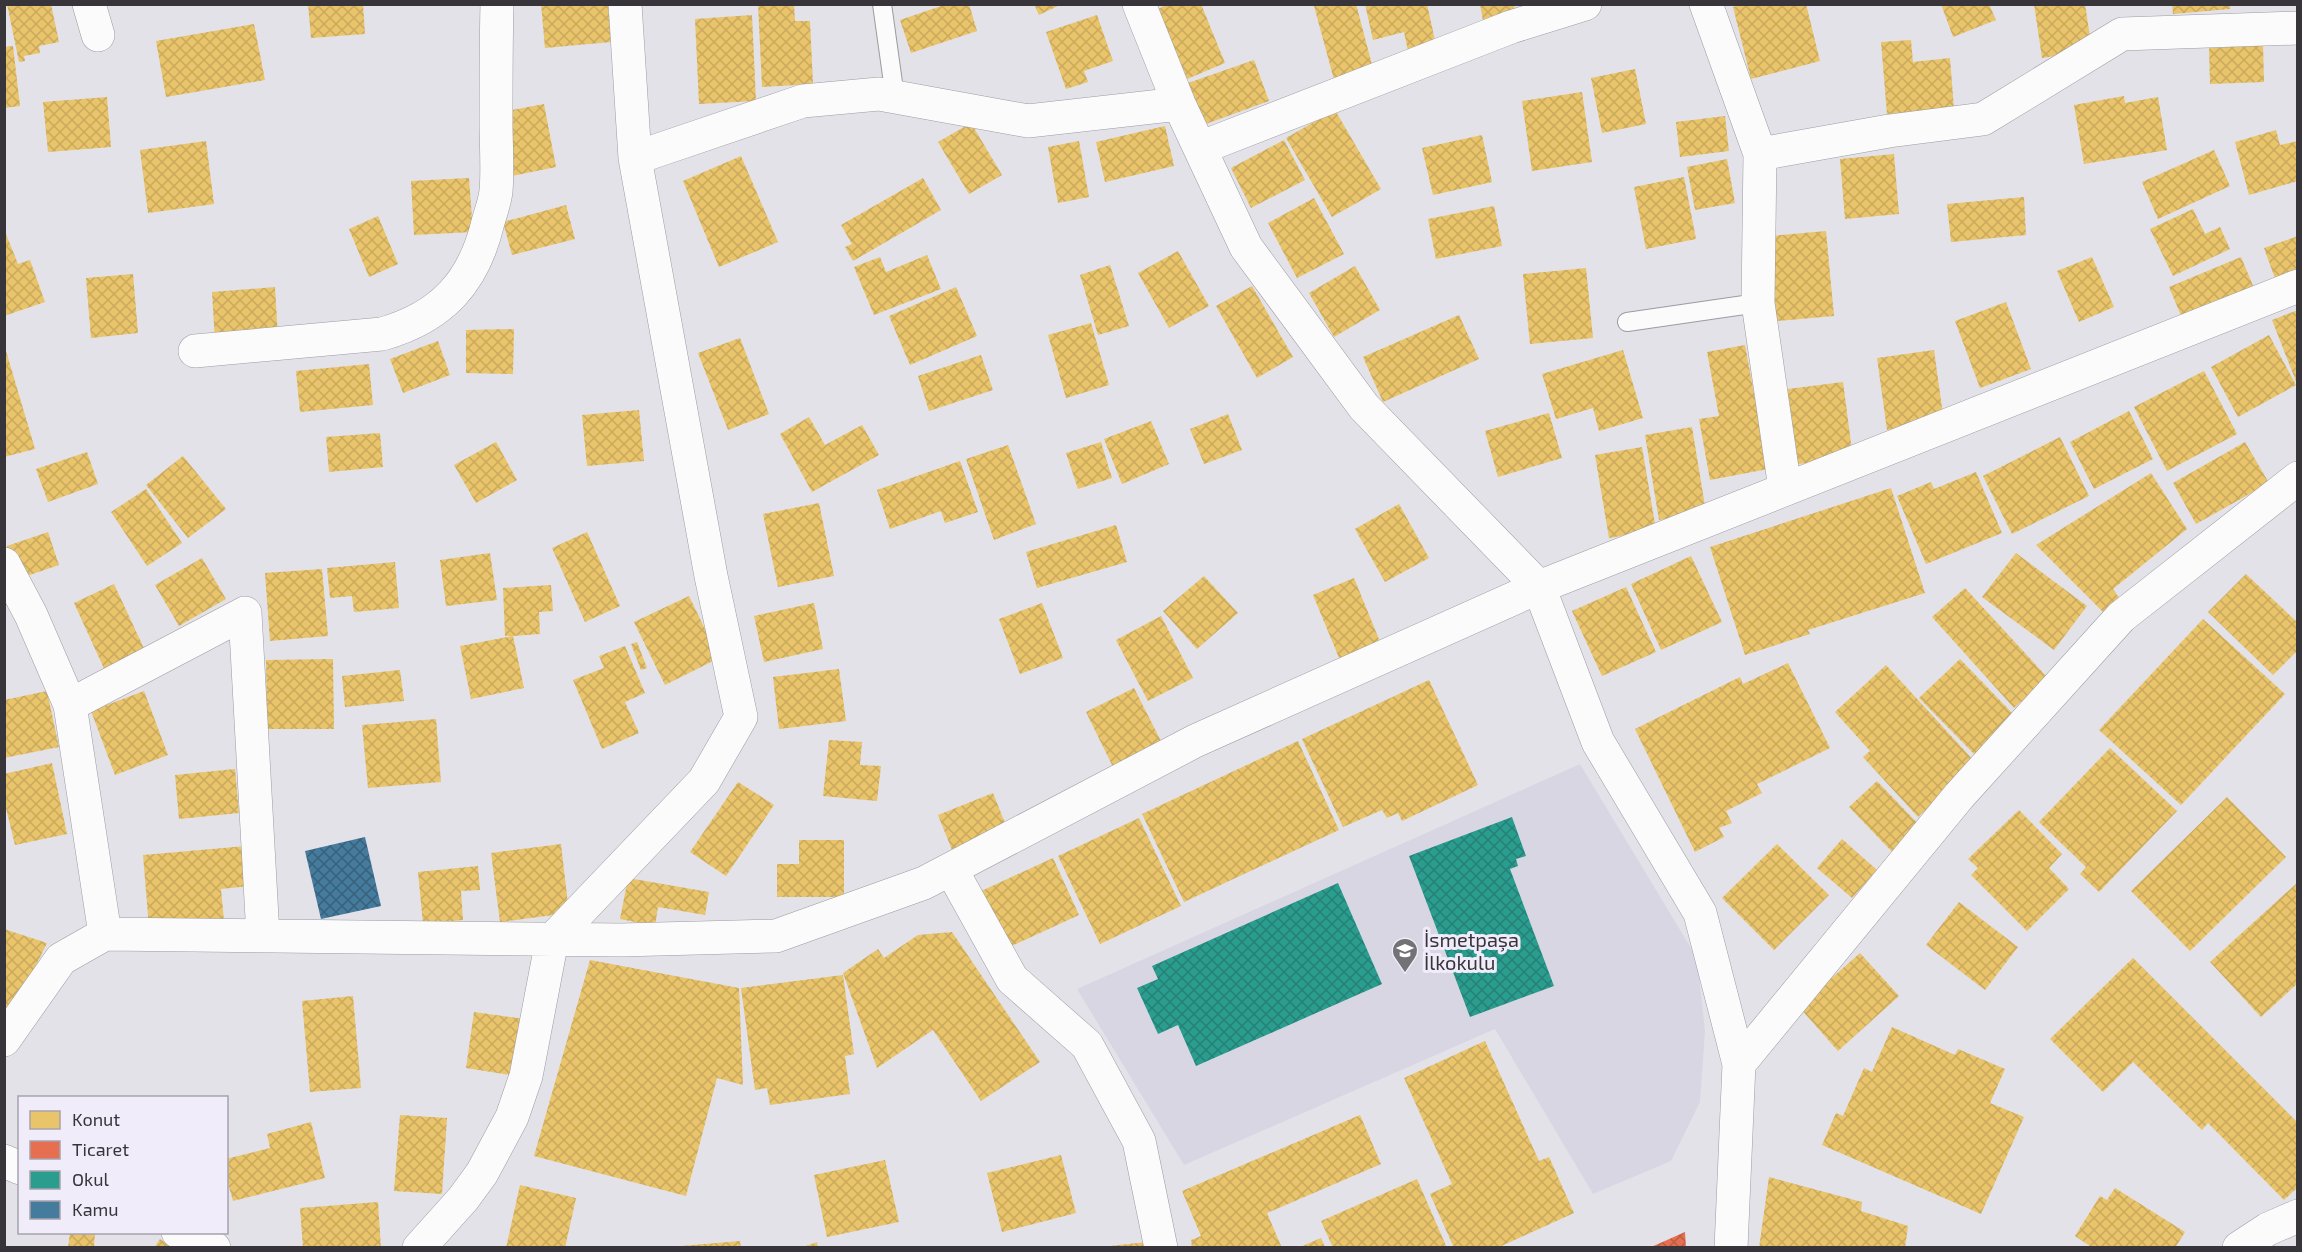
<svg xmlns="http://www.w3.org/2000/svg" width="2302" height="1252" font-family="'Exo 2',sans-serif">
<defs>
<pattern id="homes-cross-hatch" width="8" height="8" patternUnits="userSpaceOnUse" patternTransform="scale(1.5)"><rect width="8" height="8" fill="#e9c46a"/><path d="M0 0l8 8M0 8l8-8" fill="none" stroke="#c8a95d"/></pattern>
<pattern id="shops-cross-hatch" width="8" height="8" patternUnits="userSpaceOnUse" patternTransform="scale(1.5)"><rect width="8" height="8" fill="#e76f51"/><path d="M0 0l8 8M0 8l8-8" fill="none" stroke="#bc5c44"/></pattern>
<pattern id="schools-cross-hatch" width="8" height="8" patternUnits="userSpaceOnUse" patternTransform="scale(1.5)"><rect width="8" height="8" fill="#2a9d8f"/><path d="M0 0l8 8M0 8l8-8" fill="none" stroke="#258176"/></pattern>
<pattern id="public-cross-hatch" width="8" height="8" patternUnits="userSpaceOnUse" patternTransform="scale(1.5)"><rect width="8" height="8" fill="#457b9d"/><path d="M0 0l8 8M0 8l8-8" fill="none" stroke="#38607a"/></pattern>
</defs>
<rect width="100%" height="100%" fill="#e3e2e9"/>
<path fill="#d9d6e4" d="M1580 764 1697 958 1705 1031 1700 1102 1671 1161 1593 1194 1495 1029 1184 1165 1077 989Z"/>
<path fill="url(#homes-cross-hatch)" d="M7 4H51L59 42 39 46 40 53 24 56 25 61 19 62Z
M308 4H363L365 34 311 38Z
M541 4H608L611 42 545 48Z
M758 4H794L795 21H810L813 84 762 87Z
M947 4H969L977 31 911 53 900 20Z
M1034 4H1062L1039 15Z
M1168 4H1201L1225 63 1187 79 1158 9Z
M1317 4H1356L1375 76 1336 87 1314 6Z
M1365 4H1427L1436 45 1408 51 1404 32 1373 40Z
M1480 4H1514L1516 17 1483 21Z
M1745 4H1806L1820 61 1751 79 1733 7Z
M1941 4H1989L1996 20 1953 37Z
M2034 4H2085L2092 50 2042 58Z
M2172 4H2230V9L2173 14Z
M752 15 756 101 699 104 695 19Z
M1097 15 1113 61 1084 71 1088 82 1066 89 1046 32Z
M254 24 265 80 166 97 156 41Z
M1911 40 1913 62 1950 58 1954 109 1887 114 1881 42Z
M2263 45 2264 82 2210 84 2209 48Z
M13 46 20 106 4 108V47Z
M1254 60 1269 101 1203 125 1188 83Z
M1635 69 1646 124 1602 133 1591 78Z
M1582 92 1592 162 1532 171 1522 101Z
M2124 96 2125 103 2158 97 2167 150 2084 164 2074 105Z
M107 97 111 147 48 152 43 102Z
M544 104 556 167 512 176 501 112Z
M1335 110 1381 189 1332 217 1286 138Z
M1725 116 1729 151 1680 157 1676 122Z
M971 123 1002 175 969 194 938 142Z
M1165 126 1174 166 1105 182 1096 142Z
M2276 130 2280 145 2298 141V181L2249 195 2235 142Z
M1482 135 1492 182 1433 195 1422 148Z
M1284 140 1305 180 1251 208 1231 168Z
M206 141 214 204 148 213 140 150Z
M1079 141 1089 197 1058 203 1048 147Z
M2214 150 2230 186 2158 219 2142 182Z
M1894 154 1899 214 1845 219 1840 159Z
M741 156 778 242 719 267 683 181Z
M1727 159 1735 203 1695 210 1687 167Z
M1684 177 1696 239 1646 249 1634 187Z
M469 178 473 232 414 235 411 181Z
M923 178 941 210 853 261 845 247 852 244 841 225Z
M2024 197 2026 235 1951 242 1947 204Z
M1314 198 1344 254 1297 278 1268 223Z
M566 205 575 239 512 255 503 222Z
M1494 206 1502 246 1436 259 1428 219Z
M2193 209 2205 234 2220 227 2230 249 2173 276 2150 229Z
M378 216 398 264 369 277 349 229Z
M4 229 18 264 30 260 45 302 4 316Z
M1826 231 1834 316 1767 322 1760 237Z
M2298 236V277L2277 284 2264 248Z
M1178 251 1209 306 1169 328 1138 273Z
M927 255 941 289 874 315 854 267 880 257 886 272Z
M2092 257 2114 307 2079 322 2057 271Z
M2241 257 2257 295 2185 325 2169 287Z
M1110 265 1129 326 1098 335 1080 275Z
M1355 266 1380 310 1334 337 1309 293Z
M1586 268 1593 338 1530 344 1523 274Z
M133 274 138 333 91 338 86 278Z
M1252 286 1293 357 1257 378 1216 306Z
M275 287 278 338 215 342 212 292Z
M956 287 977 336 910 365 889 316Z
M2006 302 2031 369 1980 388 1955 321Z
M2298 310V384H2297L2272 320Z
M1459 315 1479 359 1383 402 1363 357Z
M1091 323 1109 385 1066 398 1048 335Z
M514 329 513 374 466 373V330Z
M2269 335 2296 385 2238 417 2211 367Z
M740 338 769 414 728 430 698 353Z
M438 341 450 375 403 393 390 359Z
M4 344 35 449 4 457Z
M1745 345 1768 469 1710 480 1699 419 1719 416 1707 352Z
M1623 350 1643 418 1599 431 1593 408 1556 419 1542 374Z
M1934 350 1944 422 1887 430 1877 358Z
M981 355 993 390 929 411 918 376Z
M369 364 373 405 300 412 296 371Z
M2204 371 2237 434 2167 471 2134 407Z
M1843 382 1853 458 1789 465 1780 390Z
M639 410 644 461 587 466 582 415Z
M2129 411 2153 459 2094 489 2070 442Z
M1549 413 1562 458 1498 477 1485 431Z
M1228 414 1242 450 1204 464 1190 429Z
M809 417 825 445 862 425 879 455 812 492 780 434Z
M1151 421 1169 464 1122 484 1104 439Z
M1692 427 1706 512 1659 520 1645 435Z
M380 433 383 467 329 472 326 437Z
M2060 437 2089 496 2012 534 1983 476Z
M496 442 517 480 476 503 454 465Z
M1101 442 1112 478 1078 489 1066 453Z
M2245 442 2269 483 2196 524 2173 483Z
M1008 445 1036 524 994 540 966 459Z
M1642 447 1656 530 1609 538 1595 455Z
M87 452 98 484 48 502 36 469Z
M183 456 226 509 188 538 146 485Z
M960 461 978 512 945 523 941 511 890 529 877 490Z
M1976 472 2002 533 1926 564 1897 496 1931 482 1934 489Z
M2151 473 2187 529 2113 589 2122 602 2104 613 2036 545Z
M1891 488 1925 593 1808 630 1810 634 1745 655 1710 547Z
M146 489 182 543 147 566 111 512Z
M819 503 834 576 778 587 763 514Z
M1399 504 1429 558 1385 582 1355 529Z
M1116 525 1127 562 1037 588 1026 552Z
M48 532 59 565 18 579 7 546Z
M587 532 620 606 585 622 552 548Z
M490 553 497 600 446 606 440 560Z
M2016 553 2087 606 2054 650 1982 597Z
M1691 556 1722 622 1661 650 1631 584Z
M202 558 226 599 179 626 155 585Z
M395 562 399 608 354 612 352 596 330 598 327 568Z
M322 569 328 636 270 641 265 573Z
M2246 574 2298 623V650L2273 675 2208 612Z
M1204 576 1238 613 1197 649 1163 611Z
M1354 578 1383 649 1342 665 1313 595Z
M114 584 148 657 107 675 74 603Z
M551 585 553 611 539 612 540 634 513 636 524 688 471 699 460 646 512 636H505L503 588Z
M1626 587 1656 652 1602 676 1572 611Z
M1965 588 2048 678 2014 708 1932 617Z
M689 596 719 658 665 685 634 622Z
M814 603 823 649 764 662 754 616Z
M1042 603 1063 658 1020 674 999 619Z
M1161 616 1193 678 1148 701 1116 640Z
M2203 619 2285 694 2181 805 2099 730Z
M637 642 647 668 641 670 631 644Z
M625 646 645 693 625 702 639 733 602 749 573 680 604 668 599 656Z
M333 659 334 729H267L266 660Z
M1960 659 2016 717 1976 756 1919 698Z
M1788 663 1830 748 1757 784 1762 793 1726 811 1732 823 1719 828 1724 837 1695 852 1635 729 1740 677 1743 684Z
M1886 665 1976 763 1918 817 1863 757 1870 751 1835 712Z
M839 669 846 721 779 729 773 677Z
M400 670 404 701 345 707 342 676Z
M1429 680 1478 785 1402 821 1398 813 1387 818 1382 810 1343 827 1302 739Z
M1134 688 1163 745 1114 769 1086 712Z
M47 691 59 747 4 758V700Z
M144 691 168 755 115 775 91 711Z
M436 719 441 782 368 788 362 725Z
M829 740 862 742 860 765 881 766 877 801 823 796Z
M1298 741 1339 830 1184 902 1142 814Z
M2110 748 2177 811 2099 892 2080 874 2086 867 2039 822Z
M52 763 67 834 15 845 4 800V774Z
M235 769 239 813 179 819 175 775Z
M1877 781 1925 831 1897 857 1849 807Z
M738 782 774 805 726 876 690 852Z
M993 793 1007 828 952 850 938 815Z
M2227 797 2286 857 2190 951 2131 891Z
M2019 810 2062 854 2049 868 2069 889 2027 931 1971 875 1978 868 1968 859Z
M1139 818 1181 906 1100 944 1058 856Z
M1842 839 1877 870 1852 898 1817 868Z
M799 840H844V897H777V864H799Z
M561 844 569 913 500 922 491 853Z
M1777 844 1829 895 1774 950 1722 898Z
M246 846 250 886 221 889 224 921 149 927 143 855Z
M1053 858 1079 915 1003 950 977 893Z
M478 866 480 890 461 891 463 920 423 924 418 872Z
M628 878 709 892 705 915 658 907 655 926 620 919Z
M2298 882V983L2261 1017 2210 962Z
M1959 902 2018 947 1985 990 1926 945Z
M4 929 47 943 4 1030Z
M952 932 1040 1062 981 1101 933 1030 877 1068 843 973 878 949 884 958 918 935Z
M1860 953 1899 996 1838 1051 1799 1007Z
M2133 958 2298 1123V1187L2284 1200 2208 1123 2202 1130 2133 1062 2103 1092 2050 1039Z
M590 960 739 988 743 1085 717 1078 686 1196 534 1156Z
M843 975 854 1054 845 1056 850 1094 770 1105 767 1088 755 1090 741 988Z
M353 996 361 1088 310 1092 302 1001Z
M474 1012 525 1019 516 1076 466 1068Z
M1892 1027 1955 1055 1958 1049 2005 1069 1990 1103 2024 1117 1981 1214 1822 1145 1836 1113 1843 1116 1864 1068 1872 1072Z
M1485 1041 1539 1161 1549 1157 1574 1213 1497 1248H1454L1430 1194 1452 1184 1404 1078Z
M400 1115 447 1118 442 1194 394 1191Z
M1360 1115 1381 1164 1267 1213 1282 1248H1192L1191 1240 1201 1236 1182 1191Z
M311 1122 325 1178 233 1201 226 1176V1159L270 1148 267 1134Z
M1061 1155 1076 1213 1002 1232 987 1173Z
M885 1160 899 1222 827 1237 814 1175Z
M1769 1177 1862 1202 1861 1211 1908 1226 1905 1248H1759Z
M1417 1179 1447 1248H1333L1321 1221Z
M520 1185 576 1198 565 1248H506Z
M2115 1188 2185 1232 2175 1248H2093L2075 1236 2100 1196 2107 1200Z
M378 1202 381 1248H303L300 1208Z
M70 1232H95L94 1248H68Z
M1321 1238 1325 1247H1300Z
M160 1239 173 1248H154Z
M740 1241 741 1248H681V1246Z
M1156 1241V1248H1110V1246Z
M817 1242 818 1248H803V1247Z"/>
<path fill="url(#shops-cross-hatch)" d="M1685 1232 1686 1248H1649Z"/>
<path fill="url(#schools-cross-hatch)" d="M1512 817 1526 856 1516 859 1518 866 1510 869 1554 986 1470 1017 1409 856Z
M1338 883 1382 984 1196 1066 1178 1025 1158 1034 1137 988 1158 979 1152 966Z"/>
<path fill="url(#public-cross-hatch)" d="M365 837 381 906 321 919 305 851Z"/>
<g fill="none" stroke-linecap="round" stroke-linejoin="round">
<defs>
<path id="service" d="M882 4 895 97
M1627 322 1758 303"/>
<path id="minor" d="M89 4 98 35
M1139 4 1179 104 1246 247 1364 407 1539 587 1598 742 1700 913 1739 1064 1731 1248
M1706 4 1760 154 1758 303 1785 489
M1200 148 1511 27 1585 4
M1760 154 1889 131 1983 119 2122 34 2298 28
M635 158 803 101 879 94 1028 121 1179 104
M195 351 382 334C442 317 474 282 488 222 491 212 495 201 496 191 498 169 496 145 496 123 496 83 496 44 497 4
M4 564 31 615 70 705 105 934
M70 705 245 613 263 936
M951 869 1012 979 1087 1045 1139 1141 1161 1248
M4 1040 61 959 105 934 621 940 776 936 924 883 1195 741 1539 587 2298 286
M1739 1064 1959 796 2121 617 2298 478
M4 1161 20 1168
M178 1232 214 1248
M419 1248 463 1199 482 1173 512 1117 526 1076 552 940 704 781 741 717 711 576 635 158 625 4
M2239 1248 2268 1229 2298 1216"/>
</defs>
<use href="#service" stroke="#9c9ba0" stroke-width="20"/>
<use href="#minor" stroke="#9c9ba0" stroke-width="34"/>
<use href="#service" stroke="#fbfbfc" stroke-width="18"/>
<use href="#minor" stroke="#fbfbfc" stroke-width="33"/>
</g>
<defs>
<symbol id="school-pin" viewBox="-11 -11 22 30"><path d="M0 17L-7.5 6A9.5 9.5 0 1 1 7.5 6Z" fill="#737277" stroke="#f0ecf9"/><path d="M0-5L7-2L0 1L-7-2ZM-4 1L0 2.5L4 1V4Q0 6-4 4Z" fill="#fff"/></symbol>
</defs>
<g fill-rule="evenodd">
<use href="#school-pin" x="1390" y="936" width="30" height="40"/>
</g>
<g text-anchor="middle" stroke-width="6" stroke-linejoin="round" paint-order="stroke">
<g font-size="20" fill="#37353a" stroke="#f0ecf9" text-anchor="start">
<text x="1424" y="947">İsmetpaşa<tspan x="1424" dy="23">İlkokulu</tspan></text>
</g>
</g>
<rect width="2302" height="1252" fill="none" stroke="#37353a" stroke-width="12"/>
<rect x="18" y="1096" width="210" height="138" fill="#f0ecf9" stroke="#a6a3ad" stroke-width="1.5"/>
<rect x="30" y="1111" width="30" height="18" fill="#e9c46a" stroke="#a6a3ad" stroke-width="1.5"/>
<text x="72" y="1126" font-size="18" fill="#37353a">Konut</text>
<rect x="30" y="1141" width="30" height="18" fill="#e76f51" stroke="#a6a3ad" stroke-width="1.5"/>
<text x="72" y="1156" font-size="18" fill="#37353a">Ticaret</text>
<rect x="30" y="1171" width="30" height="18" fill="#2a9d8f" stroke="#a6a3ad" stroke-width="1.5"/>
<text x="72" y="1186" font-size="18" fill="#37353a">Okul</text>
<rect x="30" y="1201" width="30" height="18" fill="#457b9d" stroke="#a6a3ad" stroke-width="1.5"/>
<text x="72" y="1216" font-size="18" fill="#37353a">Kamu</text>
</svg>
